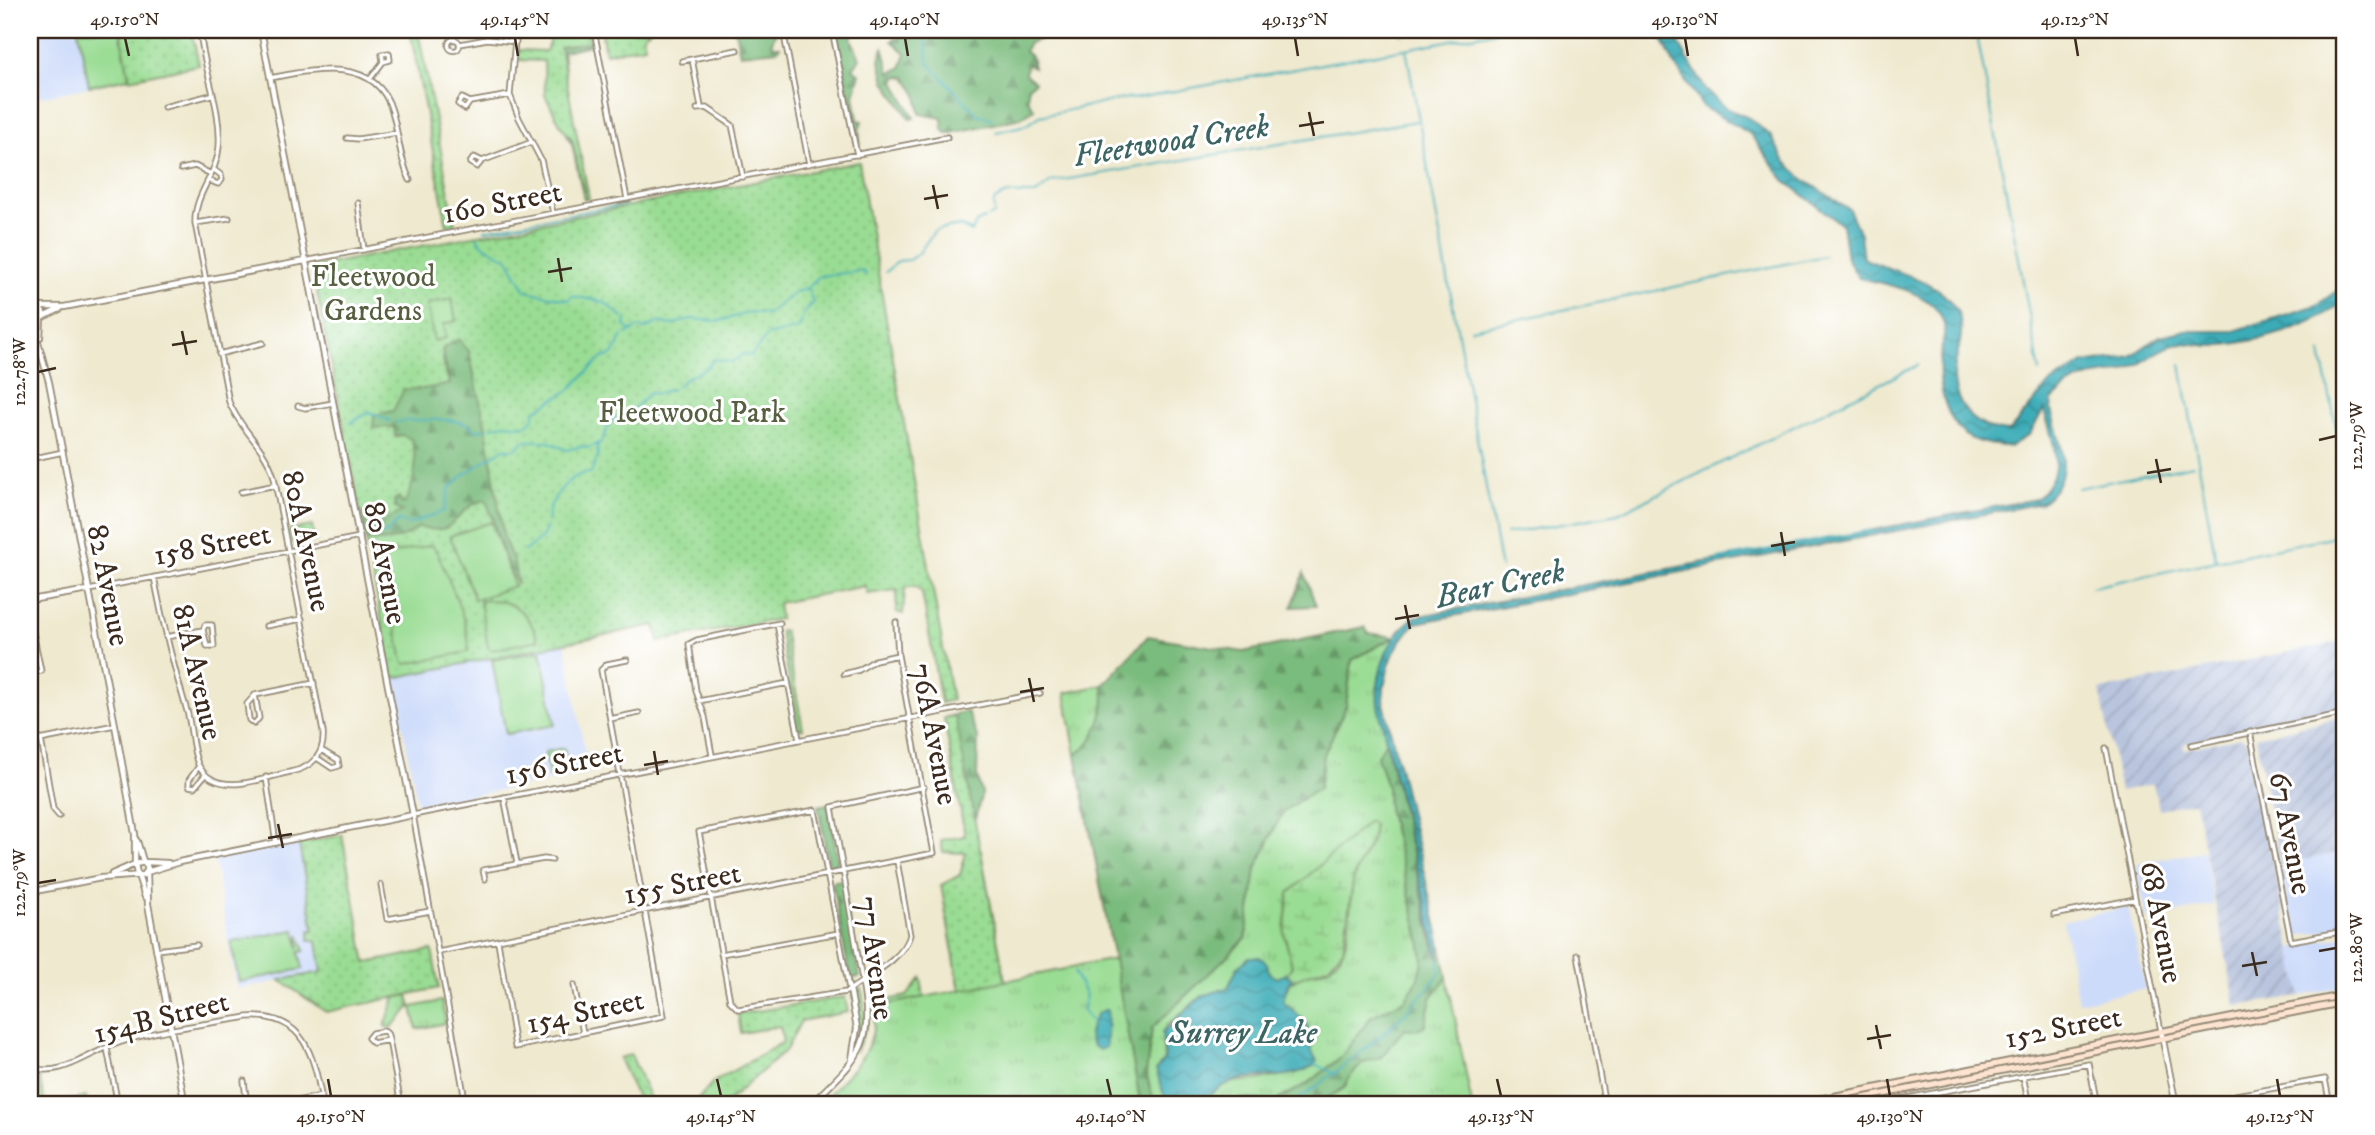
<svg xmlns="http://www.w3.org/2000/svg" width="2375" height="1135" font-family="'IM FELL DW Pica',serif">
<defs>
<pattern id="industrial-furrows" width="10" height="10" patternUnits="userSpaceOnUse" patternTransform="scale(1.75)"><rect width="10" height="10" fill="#b9c5de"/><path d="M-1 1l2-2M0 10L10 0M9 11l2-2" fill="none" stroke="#a0a9be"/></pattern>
<pattern id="grass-tufts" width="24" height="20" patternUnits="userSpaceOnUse" patternTransform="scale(1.75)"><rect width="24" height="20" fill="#99dc93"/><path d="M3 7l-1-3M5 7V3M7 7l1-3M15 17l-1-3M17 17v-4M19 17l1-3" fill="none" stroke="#85bd7e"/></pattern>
<pattern id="forest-firs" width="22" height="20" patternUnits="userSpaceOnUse" patternTransform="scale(1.75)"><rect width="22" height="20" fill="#7abc7d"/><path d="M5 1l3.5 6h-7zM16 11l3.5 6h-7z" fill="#659966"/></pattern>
<pattern id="wetland-marsh" width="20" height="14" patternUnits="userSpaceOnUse" patternTransform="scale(1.75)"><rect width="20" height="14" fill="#99dc93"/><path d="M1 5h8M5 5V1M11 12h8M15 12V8" fill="none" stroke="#85bd7e"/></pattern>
<pattern id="park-dots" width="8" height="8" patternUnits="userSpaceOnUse" patternTransform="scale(1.75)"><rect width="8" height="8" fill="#99dc93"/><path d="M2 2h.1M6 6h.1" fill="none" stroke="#85bd7e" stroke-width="1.8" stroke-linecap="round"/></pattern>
<pattern id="water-waves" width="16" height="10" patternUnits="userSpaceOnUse" patternTransform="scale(1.75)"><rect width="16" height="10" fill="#3bacb7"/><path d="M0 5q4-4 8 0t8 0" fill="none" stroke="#338c94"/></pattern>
</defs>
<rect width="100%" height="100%" fill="#fff"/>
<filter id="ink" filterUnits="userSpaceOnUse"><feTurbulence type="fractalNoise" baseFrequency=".0143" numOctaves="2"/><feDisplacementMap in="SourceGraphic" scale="14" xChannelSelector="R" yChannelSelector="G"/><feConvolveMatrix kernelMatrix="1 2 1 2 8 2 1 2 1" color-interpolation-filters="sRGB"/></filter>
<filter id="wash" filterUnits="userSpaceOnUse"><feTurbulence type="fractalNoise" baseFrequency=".00686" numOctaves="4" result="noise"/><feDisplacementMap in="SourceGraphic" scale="28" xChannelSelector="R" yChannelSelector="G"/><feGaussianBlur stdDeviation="1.57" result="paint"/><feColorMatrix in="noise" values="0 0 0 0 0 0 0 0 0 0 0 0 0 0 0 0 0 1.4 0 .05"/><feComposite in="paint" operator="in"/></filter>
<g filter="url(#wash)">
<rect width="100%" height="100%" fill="#efe9cf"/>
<path fill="#cddbfa" d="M30 30H121L129 79 30 99Z
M565 643 589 773 418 806 393 678Z
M299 844 322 973 237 989 214 859Z
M2204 851 2214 905 2147 919 2136 864Z
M2342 852 2345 866V928L2297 936 2293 932 2280 864Z
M2128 907 2146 989 2078 1002 2063 921Z
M2345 936V986L2301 996 2291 950 2302 944Z"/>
<path fill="url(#industrial-furrows)" d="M2345 641V708L2183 744 2184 749 2241 737 2248 741 2301 996 2236 1006 2195 802 2159 809 2153 784 2120 791 2100 690Z
M2345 716V866L2342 852 2280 864 2256 737Z"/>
<path fill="url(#grass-tufts)" stroke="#6a8358" stroke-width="2" d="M312 526 315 541 292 543 289 530Z
M1394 637 1377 688 1386 742 1377 756 1387 786 1388 808 1420 939 1424 961 1419 978 1405 1000 1372 1016 1341 1057 1309 1083 1274 1102 1242 1099 1229 1105H1201C1223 1075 1240 1084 1270 1078 1284 1075 1299 1071 1313 1066L1307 1023 1283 1001C1289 964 1320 982 1338 959 1354 937 1347 900 1355 875 1360 857 1370 843 1374 825L1284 932 1292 966 1287 974 1277 978 1269 973 1267 964 1237 968 1228 988 1202 996 1166 1026 1162 1033 1167 1105H1155L1146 1074 1151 1028 1246 938 1256 869 1276 825 1285 810 1319 788 1324 754 1346 706 1352 660Z
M1103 685C1107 711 1098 740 1076 755L1065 693Z
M981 851 1005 981 1114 959 1141 1105H818C846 1075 879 1053 874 1007L960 990 945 908Z
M1447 977 1472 1105H1317L1344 1088 1351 1075 1363 1063 1381 1057 1405 1028 1425 1025 1431 998Z
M408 995 411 1007 390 1029 385 1026 395 998Z
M442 1001 446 1023 417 1029 412 1007Z"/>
<path fill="url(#forest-firs)" stroke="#5a734e" stroke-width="2" d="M548 30H556L558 33 588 30 591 45 563 51 567 90 589 199H584L572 144 567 136Z
M735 30H777L772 41 773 46H780L777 50 740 54Z
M836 30H854L851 39 860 58 853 69 860 74 854 95 858 120 862 121 859 130 860 142 857 140Z
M1042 30 1041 39 1029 43 1025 51 1031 56 1034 67 1027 64 1025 74 1035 82 1028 87V100L1034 109 1021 118 947 134 943 129 942 118 920 114 917 95 906 77 898 76 895 82 914 118 910 119 885 81 880 61 883 47 890 73 901 68 906 53 892 41 895 38 900 41 899 34 903 31Z
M458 338 469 351 486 428 504 539 513 560 519 586 510 572 486 500C464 505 468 512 453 524 440 535 385 541 368 541L363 511 368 514 395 508 394 500 399 497 402 435H393V427L373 428 374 415 404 389H423L450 384 442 349Z
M1304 573 1316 606 1292 607Z
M1365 627 1368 633 1394 637 1352 660 1346 706 1324 754 1319 788 1285 810 1276 825 1256 869 1246 938 1152 1028 1146 1074 1155 1105H1141L1076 755C1098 740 1107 711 1103 685L1148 636 1243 652Z
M967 711 978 739 977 776 982 793 968 846 944 718Z
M1386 742 1433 943 1439 957 1440 941 1447 977 1431 998 1425 1025 1416 1030 1405 1028 1381 1057 1363 1063 1351 1075 1344 1088 1317 1105H1229L1242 1099 1274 1102 1309 1083 1341 1057 1372 1016 1405 1000 1419 978 1423 961 1420 939 1388 808 1387 786 1377 756Z
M828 804 839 866 829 867 818 806Z
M841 880 860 977 850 979 832 882Z"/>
<path fill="url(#wetland-marsh)" stroke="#6a8358" stroke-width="2" d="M1369 821 1374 825 1371 842 1354 875 1343 949 1329 966 1292 980 1287 974 1292 966 1284 932 1289 893Z"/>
<path fill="url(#park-dots)" stroke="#6a8358" stroke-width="2" fill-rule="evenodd" d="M121 30H197L192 33 199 65 129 79Z
M410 30H418L455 225 447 226Z
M548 30H556L559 36 588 30 590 42 560 47 589 199H585L572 140 561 126 545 95 544 61 518 60 519 50 546 51 550 40Z
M601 30H650L643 35 645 46 605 53Z
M859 162 952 700 941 703 922 592 915 586 905 588 903 614 896 612 897 590 867 594 865 586 778 603 780 619 659 641 655 625 393 678 312 267ZM458 339 469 351 486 428 504 539 513 560 518 584 510 572 486 500C451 507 462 539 418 527 405 540 386 542 368 541L363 512 368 514 370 521 376 520 379 525 402 511 395 508 394 500 399 497 402 504 405 503C415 481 419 463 411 439L402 435 395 437 394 427 373 428 374 415 393 411 404 389H423L450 384 444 369 442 349Z
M784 630 803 729H798L780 631Z
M955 716 1005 981 960 990 941 885 960 875 966 853 943 852 941 840 965 836 944 718Z
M342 835 366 963 432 950 439 988 326 1012 280 980 322 972 317 942 309 940 310 930H314L299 844Z
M921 978 924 997 873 1007 872 1003 907 996Z
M862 988 866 1027 856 1053 858 1026 853 995Z
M845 997 848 1012 801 1021 786 1050 724 1105H693L712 1083 783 1042 780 1026 741 1033 738 1014Z
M631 1055 653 1105 639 1102 619 1058Z
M30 1073 39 1076 45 1105 86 1097 87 1105H30Z"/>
<path fill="#99dc93" stroke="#6a8358" stroke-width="2" d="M78 30H120L129 78 89 86Z
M452 299 456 321 444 324 446 338 434 341 427 304Z
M491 522 514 586 475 600 450 536Z
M432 545 438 554C447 577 473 630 468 652L406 664 403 662 383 559 386 555Z
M480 601C511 597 529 611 538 640L491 650 488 647Z
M541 651 555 725 506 734 492 660Z
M564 748 569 773 549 777 545 752Z
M295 930 299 948V934L305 951 299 952 303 969 239 982 231 942Z"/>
<path fill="url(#water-waves)" stroke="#3b6b6a" stroke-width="2" d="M1658 30H1671L1706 90 1724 107 1749 118 1771 136 1784 160 1803 179 1849 209 1860 234 1863 258C1895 274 1935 276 1956 309 1969 331 1954 354 1954 377 1955 409 1978 430 2009 432L2048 385 2084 363 2131 356 2160 336 2183 331H2234L2317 305 2345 285V301C2309 329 2259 342 2214 346 2201 347 2190 341 2177 344 2157 348 2143 366 2124 371 2087 380 2083 370 2052 400L2051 410C2060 446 2077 476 2041 503L1416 623C1394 643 1385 669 1383 699L1440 941 1439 960 1378 706C1375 674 1387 636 1415 617L2036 499C2068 471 2053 445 2044 409L2030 434 2011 447C1997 445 1977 444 1965 435 1945 418 1938 385 1940 361 1941 343 1951 327 1937 310 1919 289 1885 284 1859 278L1847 259 1842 225 1784 180 1750 134 1703 107 1672 60Z
M1249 957H1260L1267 964 1269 973 1277 978 1287 974 1292 980 1288 983 1283 1001 1307 1023 1311 1050 1317 1061C1304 1081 1256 1074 1237 1080 1223 1084 1209 1094 1201 1105H1167L1156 1070 1165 1058 1162 1033 1202 996 1228 988 1237 968Z
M1107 1009C1108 1012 1107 1045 1106 1047L1100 1050C1082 1043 1090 1025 1098 1013Z"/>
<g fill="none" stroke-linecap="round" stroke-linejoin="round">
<path stroke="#3bacb7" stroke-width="2" d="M924 30 929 64 977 114 992 119
M1401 30 1402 35
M1976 30 2040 372
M996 132 1026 125 1040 116 1128 98 1132 99 1404 49
M989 217 994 214V201C1009 189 1019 195 1036 194L1051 182 1417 121
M485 230 626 204
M477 237 482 244 508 259 526 291 569 300 572 296 604 302 623 318
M886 272 898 261 909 260 919 253 935 230 961 226 972 232 976 223 984 219
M626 320 625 326 633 332
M1471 329 1824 256
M627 334 639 327 646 329 659 322 671 325 691 319 719 321 751 312 767 314 796 292 807 288
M2321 353 2345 468
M2181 365 2216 560
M677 387C687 372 706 374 714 359L732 362 743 354 751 356 767 336 799 328 803 315 813 303 808 288 819 276 862 271 866 275
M395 422C416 421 459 414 476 430L485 429
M350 423 370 412 390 421
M491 427 505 424 526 426 533 420 535 411 569 390 602 358 613 355 623 336
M2078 488 2193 465
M547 521C548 501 569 472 591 473L598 456 597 444
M373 533 386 534 398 521 410 524 444 511 449 489 465 474 503 449H516L524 441H547L567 450 582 446 587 448 601 442 611 421 632 411 650 392 655 394 672 389
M1506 534 1618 514 1918 365
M524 551 542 538 547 526
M1718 559 1871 530
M1501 569 1406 49 1503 30
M2092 587 2345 534
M1074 972 1086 996 1082 1009 1094 1025
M1315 1064 1336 1074
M1291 1105C1344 1066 1400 1027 1440 973L1439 961"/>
</g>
</g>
<g filter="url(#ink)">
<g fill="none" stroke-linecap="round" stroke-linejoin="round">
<defs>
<path id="minor" d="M516 30 510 95 519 118 541 160 553 213
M594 30 627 199
M783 30 809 164
M832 30 857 155
M448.5 45a5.5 5.5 0 1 1 11 0a5.5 5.5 0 1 1-11 0Z
M460 44 487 39 516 42
M692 59 701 107
M682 61 737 50
M270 78C312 70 376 55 392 111 399 134 399 158 410 180
M370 79 383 62 390 60 389 53 382 54 383 62
M470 102 465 109 458 104 462 98 470 102 510 95
M164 107 211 95
M697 109 707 108 732 125 743 177
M347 138 358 139 397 133
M482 161 474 157 470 163 477 167 482 161 532 142
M181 169 195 166 211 174
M208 180 218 184 222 180 221 175 213 169
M358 203 364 250
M195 223 229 218
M305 261 947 137
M219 354 263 343
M298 406 305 408 333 403
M30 459 63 452
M241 492 276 485
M154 577C163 624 173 666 187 711 192 728 191 747 198 764 201 770 206 776 212 779 234 791 267 777 290 772 312 768 325 754 323 732L274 477C266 447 240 430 229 402L195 223C194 194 217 175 219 147 222 109 203 68 200 30
M89 590 360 537
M30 618 41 671 30 673
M777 624 799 739
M266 626 302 619
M166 637 203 630 207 646H214L212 625H205L203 630
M844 674 859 670 875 660 898 655
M255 695 259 718 254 724 249 720 247 704 255 695 314 683
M699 701 788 683
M610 719 639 713
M2250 732 2291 941 2345 931
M41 739 53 809 59 816
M30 742 115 725
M2191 745 2345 713
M2106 748 2161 1031
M712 755 705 717 696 691 689 644 697 640 780 623
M317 758 332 768 339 766 338 760 321 750
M199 766 189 780V786L195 787 205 775
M266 777 276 843
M504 797 517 863
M485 879 483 870 544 859 552 860
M381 885 387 919 430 911
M2054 915 2135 899
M498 941 515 1047 664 1016 601 670 607 664 627 660
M156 950 197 945
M438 952 934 853 898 655 896 622
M721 954 839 933
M1578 955 1605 1105
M862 980 832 807 924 787
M574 985 583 1033
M849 989 815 810 699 832 730 1001 738 1009 846 992 848 991C867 977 904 959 910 935L897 861
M389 1040 373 1043 368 1038 372 1033 383 1031C388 1032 388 1035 389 1040L401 1105
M107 1048 118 1105
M30 1067C53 1076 75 1063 95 1053 140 1030 198 1026 247 1017 307 1013 314 1059 323 1105
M2023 1076 2029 1105
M244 1081 247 1105
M279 1105 321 1096
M466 1105 413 815 1040 693
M1870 1105 2089 1064 2097 1105
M2238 1105 2236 1095 2325 1079 2330 1105"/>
<path id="tertiary" d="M30 288 38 306
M30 296V302
M39 307H64L305 261
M30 309 37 306 43 313 38 320 31 319
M43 317 60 309
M32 320 49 382 115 725 135 834V863
M40 337 41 318
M30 600 89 590
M137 841 143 861
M145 862 168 863
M147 872 179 862 413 815 261 30
M147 873 148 904 185 1105
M112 874 135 864
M138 875 145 897
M30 892 101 878 144 875 148 869 145 862 135 864 137 874
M850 989 857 1028 852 1059
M2161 1031 2176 1105
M810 1105C856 1059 876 1049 862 980"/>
<path id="secondary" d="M1791 1105 2345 995
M1818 1105 1830 1101
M1828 1105 2345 1002"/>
</defs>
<use href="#minor" stroke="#958a76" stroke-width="7"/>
<use href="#tertiary" stroke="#958a76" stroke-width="8"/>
<use href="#secondary" stroke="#958a76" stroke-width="9"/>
<use href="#minor" stroke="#fff" stroke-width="3.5"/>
<use href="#tertiary" stroke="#fff" stroke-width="4.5"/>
<use href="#secondary" stroke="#fde4d0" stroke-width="5"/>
</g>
</g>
<path fill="none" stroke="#3b2a1e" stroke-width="2.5" d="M125 38 129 56M515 38 518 56M905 38 908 56M1295 38 1298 56M1685 38 1688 56M2075 38 2078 56M1309 112 1314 136M1299 126 1324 122M933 185 938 209M924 199 948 195M558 258 562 282M548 272 572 268M182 331 187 355M172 345 197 341M38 372 56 368M2319 440 2336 436M2156 459 2161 483M2147 473 2171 469M1781 532 1785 556M1771 546 1795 542M1405 605 1410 629M1395 619 1419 615M1029 678 1034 702M1020 692 1044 688M654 751 658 775M644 765 668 761M278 824 283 848M268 838 292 834M38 883 56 880M2319 951 2336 948M2252 952 2257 976M2242 966 2267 962M1876 1025 1881 1049M1867 1039 1891 1035M328 1079 331 1096M717 1079 721 1096M1107 1079 1111 1096M1497 1079 1501 1096M1887 1079 1890 1096M2277 1079 2280 1096"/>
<g text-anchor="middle" stroke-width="6" stroke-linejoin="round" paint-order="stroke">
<g font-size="30" fill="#3b2a1e" stroke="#fff">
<text transform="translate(502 202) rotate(-11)" y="10">160 Street</text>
<text transform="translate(307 541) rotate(78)" y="10">80A Avenue</text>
<text transform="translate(212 544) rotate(-11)" y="10">158 Street</text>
<text transform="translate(386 563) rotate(79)" y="10">80 Avenue</text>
<text transform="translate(109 585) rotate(79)" y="10">82 Avenue</text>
<text transform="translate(198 672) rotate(77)" y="10">81A Avenue</text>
<text transform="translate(935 734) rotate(79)" y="10">76A Avenue</text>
<text transform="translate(564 763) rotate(-11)" y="10">156 Street</text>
<text transform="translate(2291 833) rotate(79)" y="10">67 Avenue</text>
<text transform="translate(682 883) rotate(-11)" y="10">155 Street</text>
<text transform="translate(2162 922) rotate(79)" y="10">68 Avenue</text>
<text transform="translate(876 958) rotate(82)" y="10">77 Avenue</text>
<text transform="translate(585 1011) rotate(-12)" y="10">154 Street</text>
<text transform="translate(161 1017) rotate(-14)" y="10">154B Street</text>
<text transform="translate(2063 1027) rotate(-11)" y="10">152 Street</text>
</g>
<g font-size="30" fill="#575f41" stroke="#fff">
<text x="373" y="286">Fleetwood<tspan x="373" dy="34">Gardens</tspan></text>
<text x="692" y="422">Fleetwood Park</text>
</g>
<g font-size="32" font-style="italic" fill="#3b6463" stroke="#fff">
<text transform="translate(1171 140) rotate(-9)" y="11">Fleetwood Creek</text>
<text transform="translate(1500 583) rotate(-12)" y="11">Bear Creek</text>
<text x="1243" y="1043">Surrey Lake</text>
</g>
</g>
<rect width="2375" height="1135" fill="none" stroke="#fff" stroke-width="77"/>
<rect x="38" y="38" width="2298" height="1058" fill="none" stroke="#3b2a1e" stroke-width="2.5"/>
<g font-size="18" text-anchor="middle" fill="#3b2a1e">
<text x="125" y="25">49.150°N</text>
<text x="515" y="25">49.145°N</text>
<text x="905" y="25">49.140°N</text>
<text x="1295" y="25">49.135°N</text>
<text x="1685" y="25">49.130°N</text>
<text x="2075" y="25">49.125°N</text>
<text transform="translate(19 372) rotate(-90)" y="6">122.78°W</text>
<text transform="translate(2356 436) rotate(-90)" y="6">122.79°W</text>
<text transform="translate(19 883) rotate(-90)" y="6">122.79°W</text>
<text transform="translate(2356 948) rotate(-90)" y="6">122.80°W</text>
<text x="331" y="1122">49.150°N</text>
<text x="721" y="1122">49.145°N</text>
<text x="1111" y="1122">49.140°N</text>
<text x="1501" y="1122">49.135°N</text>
<text x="1890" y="1122">49.130°N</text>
<text x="2280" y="1122">49.125°N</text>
</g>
</svg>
